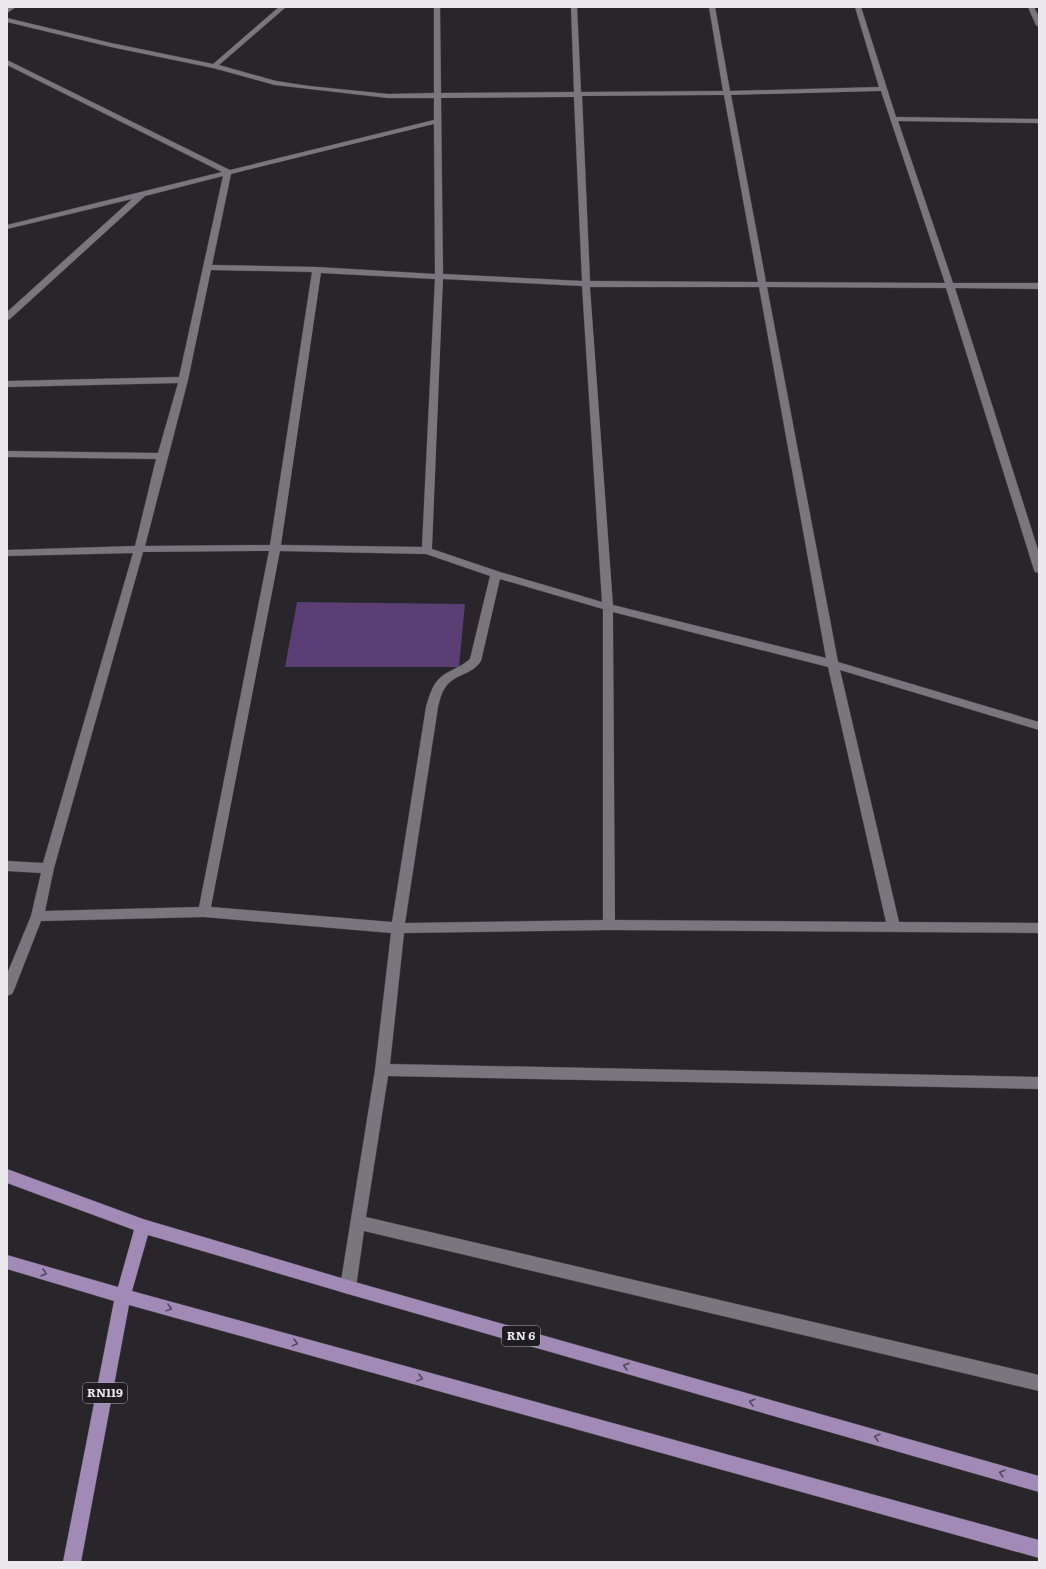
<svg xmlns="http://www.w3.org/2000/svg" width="1046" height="1569" font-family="Literata,serif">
<rect width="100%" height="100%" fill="#28252b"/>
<path fill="#5b3e73" d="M297 602 465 604 459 667H285Z"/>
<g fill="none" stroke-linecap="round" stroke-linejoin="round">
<defs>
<path id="minor" d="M8 7H16L7 13V8Z
M279 7H286L219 65 276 81 309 86 388 94 434 93V7H440L441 93 574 92 571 7H577L581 92 723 91 709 7H715L730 91 879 87 855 7H861L896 117 1039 119V123L898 121 953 283H1039V289L955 288 1039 553V573L1035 572 1034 570 946 288 767 287 838 662 1039 722V730L840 670 899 922 1039 923V933L609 930 404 933 390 1064 1039 1077V1089L388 1076 366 1217 1039 1375V1391L364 1231 356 1287 353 1292 348 1294 343 1292 340 1287 375 1070 391 933 204 917 41 921 14 990 12 994 7 996V974L31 916 41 873 7 871V861L43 863 133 553 7 556V550L135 546 156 459 7 457V451L158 453 178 383 7 387V381L179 377 223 176 145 196 10 319 7 320V312L132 199 7 229V225L222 172 7 65V60L230 170 434 120V98H388L275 85 213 68 111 47 7 22V18L111 43 213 64ZM881 91 945 283 766 282 731 95ZM724 95 758 282 590 281 582 96ZM574 97 582 281 443 274 441 98ZM434 124 435 274 317 267 212 265 231 174ZM211 270 312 272 270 545 145 546 188 380ZM321 273 435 279 422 547 281 545ZM443 279 582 286 602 602 500 572 432 549ZM590 287H759L826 658 613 605ZM269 551 199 907 45 911 54 868 143 552ZM280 551 426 554 490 576 470 659C460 668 447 671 440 678 432 685 429 697 426 707L392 922 211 907ZM500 579 603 609V920L405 923 438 707C440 699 442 690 448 684 457 674 473 674 481 661ZM613 612 828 667 886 922 615 920Z
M1028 7H1034L1039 17V27L1036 25Z"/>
<path id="major" d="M7 1169 143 1219 348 1280 1039 1476V1492L348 1294 148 1235 132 1291 1039 1540V1558L129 1305 81 1562H63L114 1301 7 1269V1255L118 1287 134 1230 7 1183Z"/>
</defs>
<use href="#minor" stroke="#454248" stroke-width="1"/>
<use href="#major" stroke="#454248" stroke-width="1"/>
<use href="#minor" fill="#79767d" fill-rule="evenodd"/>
<use href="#major" fill="#a28ab7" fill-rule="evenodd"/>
</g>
<defs><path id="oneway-chevron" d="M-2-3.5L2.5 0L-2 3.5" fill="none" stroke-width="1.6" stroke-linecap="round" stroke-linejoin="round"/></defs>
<g stroke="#53485e">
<use href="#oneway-chevron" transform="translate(44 1273) rotate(16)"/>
<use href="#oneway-chevron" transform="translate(169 1308) rotate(15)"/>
<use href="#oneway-chevron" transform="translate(295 1343) rotate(15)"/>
<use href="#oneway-chevron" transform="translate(626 1366) rotate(-164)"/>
<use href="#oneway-chevron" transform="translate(420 1378) rotate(15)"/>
<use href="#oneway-chevron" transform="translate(752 1402) rotate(-164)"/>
<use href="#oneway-chevron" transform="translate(877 1437) rotate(-164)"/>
<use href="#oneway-chevron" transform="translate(1002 1473) rotate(-164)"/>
</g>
<g text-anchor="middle" stroke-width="3.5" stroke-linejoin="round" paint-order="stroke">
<g fill="#1f1c22" stroke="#adabaf" stroke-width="1">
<rect x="502" y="1326" width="38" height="20" rx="3"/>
<rect x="83" y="1383" width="44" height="20" rx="3"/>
</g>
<g font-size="12" font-weight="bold" fill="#eae8ec">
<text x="521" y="1340">RN 6</text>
<text x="105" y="1397">RN119</text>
</g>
</g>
<rect width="1046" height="1569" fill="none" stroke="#eae8ec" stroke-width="16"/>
</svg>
